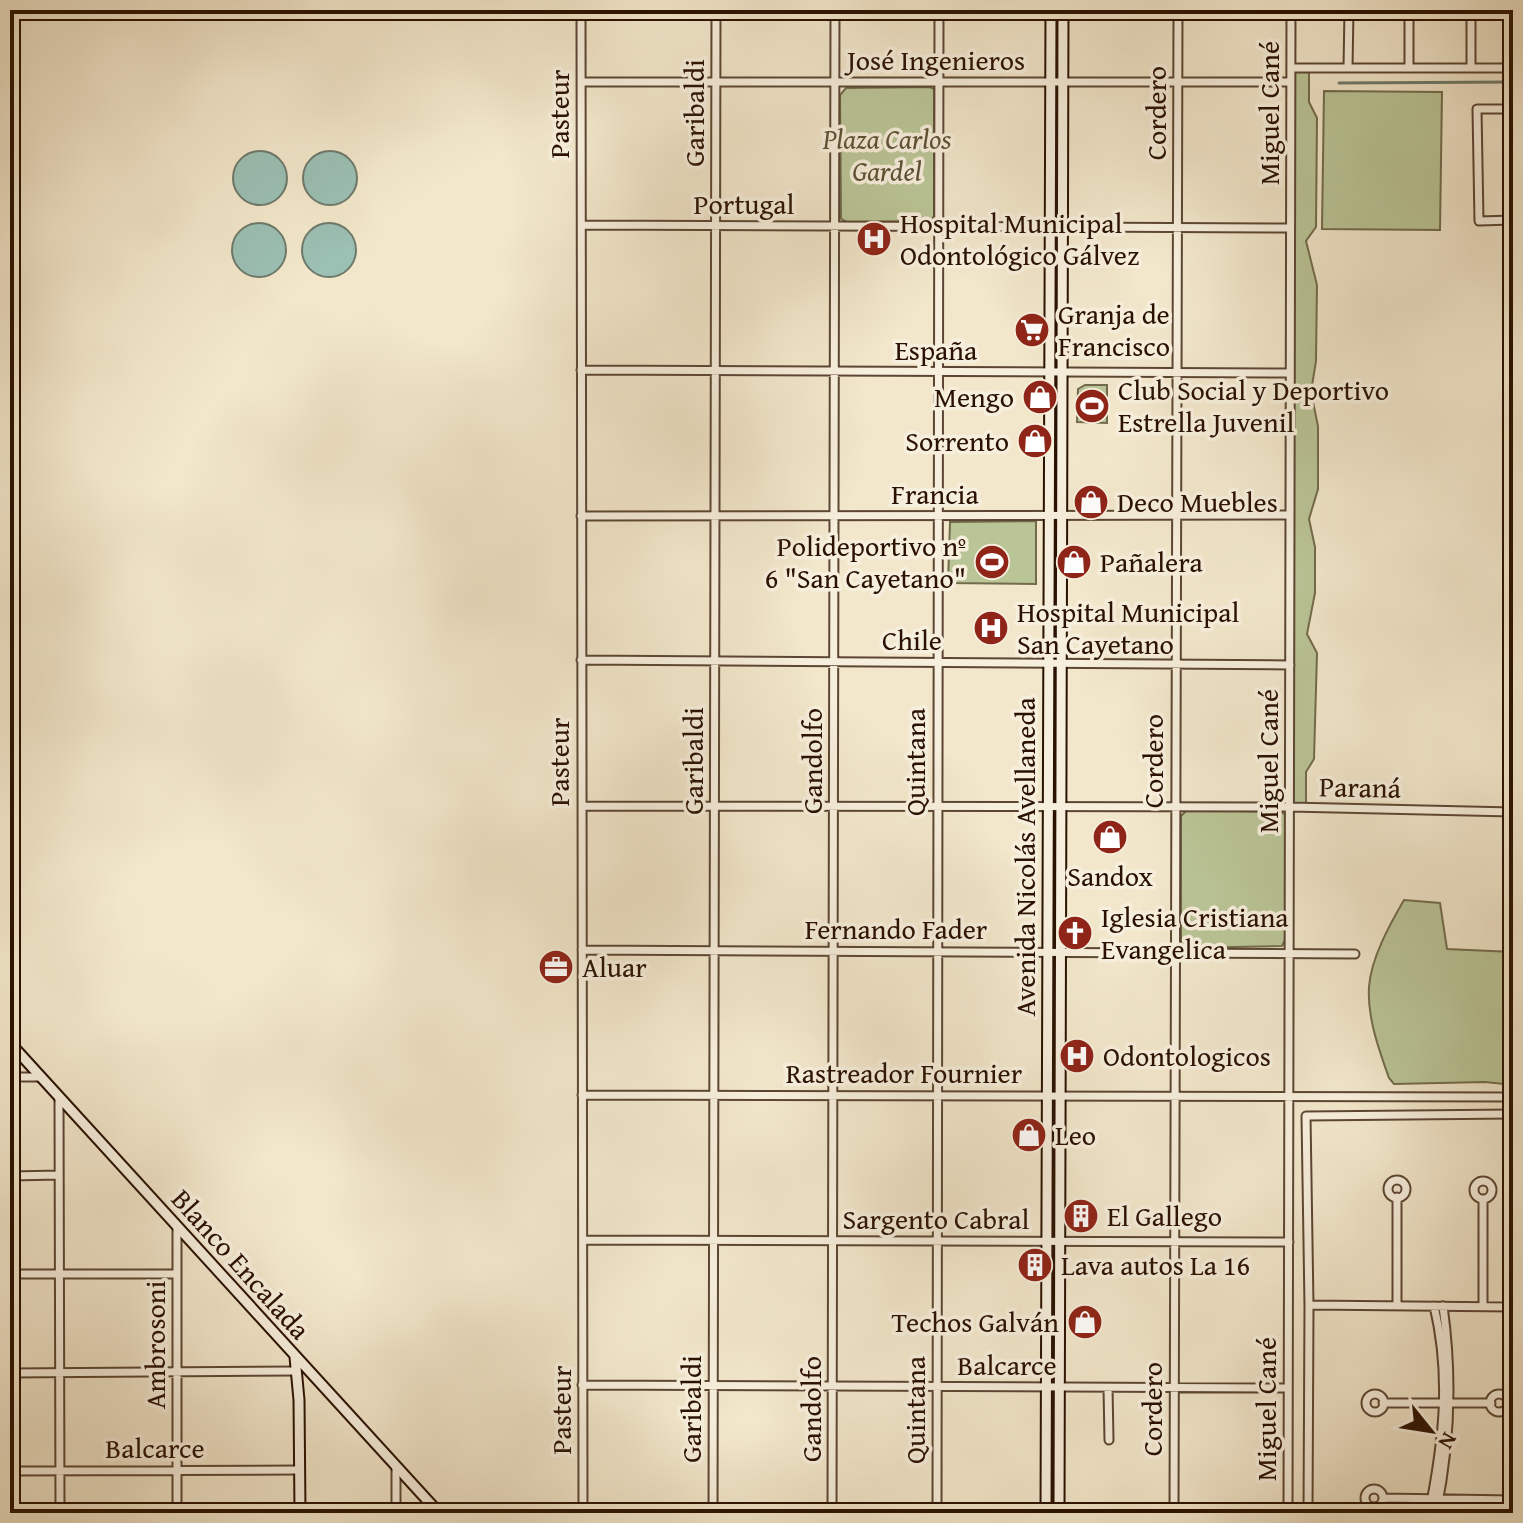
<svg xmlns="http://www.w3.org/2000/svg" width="1523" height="1523" font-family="'Gentium Book Plus',serif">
<rect width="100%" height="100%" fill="#f2e7cb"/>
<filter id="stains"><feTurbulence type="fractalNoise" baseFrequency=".0025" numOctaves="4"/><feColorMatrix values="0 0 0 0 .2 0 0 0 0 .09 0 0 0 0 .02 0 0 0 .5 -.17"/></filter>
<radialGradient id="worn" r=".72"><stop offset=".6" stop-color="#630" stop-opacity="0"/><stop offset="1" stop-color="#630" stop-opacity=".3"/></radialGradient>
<path fill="#bac597" stroke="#726b4c" stroke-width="2" d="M1291 68H1309V102L1317 118 1316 227 1306 241 1317 285 1316 361 1311 392 1318 426V489L1309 519 1315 547V593L1307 634 1317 653 1314 759 1306 772V807H1290Z
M846 88 930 87 934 89V216L931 221 847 222 841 219 840 95Z
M1324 91 1442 92 1440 230 1322 229Z
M1085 385H1107V423L1077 422 1078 389Z
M1036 521V584L948 583 950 522Z
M1187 810 1281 812 1286 815 1285 940 1282 946 1186 948 1181 945V816Z
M1404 900 1440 903 1447 949 1513 952V1085L1485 1082 1394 1084 1389 1078C1379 1050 1367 1017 1369 987 1371 958 1390 924 1404 900Z"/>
<path fill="#9bc0b4" stroke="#6e7a6c" stroke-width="2" d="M233 178a27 27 0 1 1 54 0a27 27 0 1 1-54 0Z
M303 178a27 27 0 1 1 54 0a27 27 0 1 1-54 0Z
M232 250a27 27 0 1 1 54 0a27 27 0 1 1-54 0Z
M302 250a27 27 0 1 1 54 0a27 27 0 1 1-54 0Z"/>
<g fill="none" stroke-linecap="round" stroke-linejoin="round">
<path stroke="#6e7a6c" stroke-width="3" d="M1339 83 1513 82"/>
<defs>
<path id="street" d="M581 10 583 1513
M1471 10V68
M1291 68H1513
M1348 68 1349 10
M1409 68V10
M581 82H1291
M1513 109H1477L1479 221 1513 220
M582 225 1290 228
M581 370 1290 373
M581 516 1290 515
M581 660 1290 665
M582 806 1290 807 1513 812
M582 950 1355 954
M10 1077H40
M582 1095 1513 1097
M59 1098 60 1513
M10 1176 59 1175
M1388 1189a9 9 0 1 1 18 0a9 9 0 1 1-18 0Z
M1474 1190a9 9 0 1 1 18 0a9 9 0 1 1-18 0Z
M177 1227V1513
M583 1240 1289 1242
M10 1274H177
M1309 1305 1513 1307
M1397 1306V1197
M1483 1306V1199
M10 1373 296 1371
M582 1385 1288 1388
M1108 1388 1109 1440
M1490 1403a9 9 0 1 1 18 0a9 9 0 1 1-18 0Z
M1366 1403a9 9 0 1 1 18 0a9 9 0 1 1-18 0Z
M1383 1403H1491
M396 1466V1513
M10 1471 299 1470
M1365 1498a9 9 0 1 1 18 0a9 9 0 1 1-18 0Z
M1383 1498 1513 1500
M713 1513 716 10
M832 1513 835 10
M937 1513 939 10
M1174 1513 1178 10
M1288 1513 1291 10
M1308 1513 1309 1305 1306 1116 1513 1114
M1429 1513C1443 1442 1451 1378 1434 1306
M1436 1513C1451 1443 1453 1377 1443 1306"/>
<path id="secondary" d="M10 1043 439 1513
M295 1357 299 1400 300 1513
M1046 1513 1051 10
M1059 1513 1063 10"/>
</defs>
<use href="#street" stroke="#5c4633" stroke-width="11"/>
<use href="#secondary" stroke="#2a1100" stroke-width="13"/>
<use href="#street" stroke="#f7efdd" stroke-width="7"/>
<use href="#secondary" stroke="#f7efdd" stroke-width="9"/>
</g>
<defs>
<symbol id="hospital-disc" viewBox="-11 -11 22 22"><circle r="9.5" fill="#8f2418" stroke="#f7efdd"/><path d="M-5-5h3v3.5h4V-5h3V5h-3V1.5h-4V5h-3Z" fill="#fff"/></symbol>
<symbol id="supermarket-disc" viewBox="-11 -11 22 22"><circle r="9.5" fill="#8f2418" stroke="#f7efdd"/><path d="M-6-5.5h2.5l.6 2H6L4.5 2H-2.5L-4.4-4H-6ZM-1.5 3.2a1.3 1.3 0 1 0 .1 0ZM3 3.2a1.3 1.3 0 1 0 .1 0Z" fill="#fff"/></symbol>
<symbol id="shop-disc" viewBox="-11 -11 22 22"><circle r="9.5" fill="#8f2418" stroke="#f7efdd"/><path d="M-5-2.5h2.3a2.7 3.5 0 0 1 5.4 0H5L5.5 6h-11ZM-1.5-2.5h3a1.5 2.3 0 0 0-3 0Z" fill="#fff"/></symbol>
<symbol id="stadium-disc" viewBox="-11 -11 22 22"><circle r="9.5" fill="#8f2418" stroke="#f7efdd"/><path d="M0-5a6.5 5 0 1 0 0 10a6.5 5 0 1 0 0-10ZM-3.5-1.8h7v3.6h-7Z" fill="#fff"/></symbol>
<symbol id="church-disc" viewBox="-11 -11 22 22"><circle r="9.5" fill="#8f2418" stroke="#f7efdd"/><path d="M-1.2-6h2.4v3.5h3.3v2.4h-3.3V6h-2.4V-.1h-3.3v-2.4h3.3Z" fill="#fff"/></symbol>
<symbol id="office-disc" viewBox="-11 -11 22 22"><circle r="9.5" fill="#8f2418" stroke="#f7efdd"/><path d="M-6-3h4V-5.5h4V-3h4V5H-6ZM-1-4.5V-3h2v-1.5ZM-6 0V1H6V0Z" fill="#fff"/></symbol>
<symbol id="building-disc" viewBox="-11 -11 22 22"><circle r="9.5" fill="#8f2418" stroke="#f7efdd"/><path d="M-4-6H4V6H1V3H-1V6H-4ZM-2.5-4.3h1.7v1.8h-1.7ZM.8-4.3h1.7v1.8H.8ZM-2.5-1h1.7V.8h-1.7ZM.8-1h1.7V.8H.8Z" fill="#fff"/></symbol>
</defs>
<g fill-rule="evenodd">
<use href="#hospital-disc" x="854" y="219" width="40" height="40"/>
<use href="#supermarket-disc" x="1012" y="310" width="40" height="40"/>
<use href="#shop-disc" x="1020" y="377" width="40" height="40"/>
<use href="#stadium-disc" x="1072" y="386" width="40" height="40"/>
<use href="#shop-disc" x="1015" y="421" width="40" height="40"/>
<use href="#shop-disc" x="1071" y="482" width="40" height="40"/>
<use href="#stadium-disc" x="972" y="542" width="40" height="40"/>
<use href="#shop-disc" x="1054" y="542" width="40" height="40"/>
<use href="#hospital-disc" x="971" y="608" width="40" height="40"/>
<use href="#shop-disc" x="1090" y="817" width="40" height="40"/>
<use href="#church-disc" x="1055" y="913" width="40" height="40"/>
<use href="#office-disc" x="536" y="947" width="40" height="40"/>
<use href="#hospital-disc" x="1057" y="1036" width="40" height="40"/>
<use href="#shop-disc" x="1009" y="1115" width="40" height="40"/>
<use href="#building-disc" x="1061" y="1196" width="40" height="40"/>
<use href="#building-disc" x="1015" y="1245" width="40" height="40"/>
<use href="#shop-disc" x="1065" y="1302" width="40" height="40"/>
</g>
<g text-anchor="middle" stroke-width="7" stroke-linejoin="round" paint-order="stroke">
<g font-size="28" fill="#2a1100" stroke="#f7efdd">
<text x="936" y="70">José Ingenieros</text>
<text transform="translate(694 113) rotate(-90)" y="10">Garibaldi</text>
<text transform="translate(1156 113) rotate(-90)" y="10">Cordero</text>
<text transform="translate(1269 113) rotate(-90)" y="10">Miguel Cané</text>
<text transform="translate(559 114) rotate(-90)" y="10">Pasteur</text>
<text x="744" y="214">Portugal</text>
<text x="936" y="360">España</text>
<text x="935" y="504">Francia</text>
<text x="912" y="650">Chile</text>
<text transform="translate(693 761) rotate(-90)" y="10">Garibaldi</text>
<text transform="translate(812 761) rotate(-90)" y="10">Gandolfo</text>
<text transform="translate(1153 761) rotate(-90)" y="10">Cordero</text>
<text transform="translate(1268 761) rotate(-90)" y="10">Miguel Cané</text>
<text transform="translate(559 762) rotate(-90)" y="10">Pasteur</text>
<text transform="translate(915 762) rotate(-90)" y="10">Quintana</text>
<text transform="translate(1360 787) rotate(1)" y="10">Paraná</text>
<text transform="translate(1025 857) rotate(-90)" y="10">Avenida Nicolás Avellaneda</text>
<text x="896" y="939">Fernando Fader</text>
<text x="904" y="1083">Rastreador Fournier</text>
<text x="936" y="1229">Sargento Cabral</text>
<text transform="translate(241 1264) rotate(48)" y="10">Blanco Encalada</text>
<text transform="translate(155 1345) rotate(-90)" y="10">Ambrosoni</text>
<text x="1007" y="1375">Balcarce</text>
<text transform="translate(691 1409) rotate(-90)" y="10">Garibaldi</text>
<text transform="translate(811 1409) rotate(-90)" y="10">Gandolfo</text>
<text transform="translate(1152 1409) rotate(-90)" y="10">Cordero</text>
<text transform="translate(1266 1409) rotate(-90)" y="10">Miguel Cané</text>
<text transform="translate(561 1410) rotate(-90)" y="10">Pasteur</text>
<text transform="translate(915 1410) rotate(-90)" y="10">Quintana</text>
<text x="155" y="1458">Balcarce</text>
</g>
<g font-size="28" font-style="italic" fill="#5c5035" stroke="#f7efdd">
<text x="887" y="149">Plaza Carlos<tspan x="887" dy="32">Gardel</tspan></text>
</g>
<g font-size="28" fill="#2a1100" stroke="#f7efdd" text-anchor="start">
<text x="900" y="233">Hospital Municipal<tspan x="900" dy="32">Odontológico Gálvez</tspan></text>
<text x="1058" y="324">Granja de<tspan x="1058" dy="32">Francisco</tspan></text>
<text x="1118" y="400">Club Social y Deportivo<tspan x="1118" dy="32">Estrella Juvenil</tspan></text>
<text x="1014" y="407" text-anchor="end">Mengo</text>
<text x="1009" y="451" text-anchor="end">Sorrento</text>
<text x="1117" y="512">Deco Muebles</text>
<text x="966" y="556" text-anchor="end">Polideportivo nº<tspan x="966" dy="32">6 "San Cayetano"</tspan></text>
<text x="1100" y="572">Pañalera</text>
<text x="1017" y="622">Hospital Municipal<tspan x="1017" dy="32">San Cayetano</tspan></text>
<text x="1110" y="886" text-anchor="middle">Sandox</text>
<text x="1101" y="927">Iglesia Cristiana<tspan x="1101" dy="32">Evangelica</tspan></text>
<text x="582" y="977">Aluar</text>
<text x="1103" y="1066">Odontologicos</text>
<text x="1055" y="1145">Leo</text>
<text x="1107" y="1226">El Gallego</text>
<text x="1061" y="1275">Lava autos La 16</text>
<text x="1059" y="1332" text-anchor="end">Techos Galván</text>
</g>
</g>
<rect width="1523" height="1523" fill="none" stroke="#f2e7cb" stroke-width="40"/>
<rect x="12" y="12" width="1499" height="1499" fill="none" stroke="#2a1100" stroke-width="4"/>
<rect x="20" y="20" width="1483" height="1483" fill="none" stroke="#2a1100" stroke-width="2"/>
<g transform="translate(1431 1431) rotate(120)" stroke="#f7efdd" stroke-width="6" paint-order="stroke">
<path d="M0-6L14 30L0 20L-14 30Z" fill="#2a1100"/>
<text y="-12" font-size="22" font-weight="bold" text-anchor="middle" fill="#2a1100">N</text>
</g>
<rect width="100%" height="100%" filter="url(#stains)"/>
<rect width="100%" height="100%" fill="url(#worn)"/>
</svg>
